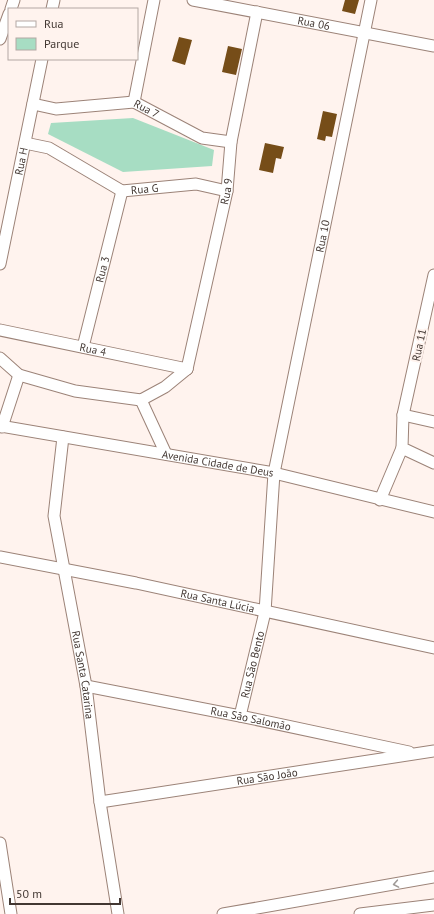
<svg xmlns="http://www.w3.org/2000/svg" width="434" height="914" font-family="'PT Sans',sans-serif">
<rect width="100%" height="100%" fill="#fff3ee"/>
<path fill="#a7ddc3" d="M133 118 214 150 212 166 123 172 48 134 51 123Z"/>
<path fill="#764d18" d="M345 0H359L355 14 342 11Z
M179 37 192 40 185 65 172 61Z
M228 46 242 49 236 75 222 72Z
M323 111 337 114 332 137 326 136 325 141 317 139Z
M265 143 284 147 281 159 276 158 273 173 259 170Z"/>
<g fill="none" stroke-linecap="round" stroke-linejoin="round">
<defs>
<g id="minor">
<path id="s1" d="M193 0 434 46"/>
<path d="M11 9 14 0"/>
<path d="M52 9 54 0"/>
<path d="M0 39 9 14"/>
<path d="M134 102 154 0"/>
<path id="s2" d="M33 104 56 109 134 102 202 138 231 142"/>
<path id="s3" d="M25 143 49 148 122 191 196 184 227 191"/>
<path id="s4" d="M0 264 42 59"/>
<path d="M434 275 403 415 402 448 434 463"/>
<path id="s5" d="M0 330 187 369"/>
<path id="s6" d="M83 347 122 191"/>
<path d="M0 358 19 375 75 391 141 400 165 387 187 369"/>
<path id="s7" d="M187 369 227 191 231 142 257 12"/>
<path d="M141 400 166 454"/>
<path d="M403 415 434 422"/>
<path id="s8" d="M0 426 274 473 434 512"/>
<path d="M2 427 19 375"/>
<path id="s9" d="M63 437 54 516 86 686 100 802 118 914"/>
<path d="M380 500 402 448"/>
<path id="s10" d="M0 557 136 583 434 648"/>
<path id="s11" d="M86 686 240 716 409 752"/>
<path id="s12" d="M240 716 265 612 274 473 371 0"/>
<path id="s13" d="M100 802 434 751"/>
<path d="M0 843 11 914"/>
<path d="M223 914 434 877"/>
<path d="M360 914 434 905"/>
</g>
</defs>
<use href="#minor" stroke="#9c8378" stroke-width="13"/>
<use href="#minor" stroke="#fff" stroke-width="11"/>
</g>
<defs><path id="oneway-chevron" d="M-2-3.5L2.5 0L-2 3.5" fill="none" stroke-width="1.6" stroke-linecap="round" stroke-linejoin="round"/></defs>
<use stroke="#a09b98" href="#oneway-chevron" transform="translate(396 884) rotate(170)"/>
<g text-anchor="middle" stroke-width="4" stroke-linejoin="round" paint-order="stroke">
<g font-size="11" fill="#423732" stroke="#fff3ee">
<text dy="4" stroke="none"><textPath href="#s1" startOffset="123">Rua 06</textPath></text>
<text dy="4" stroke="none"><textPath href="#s2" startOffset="116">Rua 7</textPath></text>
<text dy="4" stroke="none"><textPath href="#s4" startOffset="105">Rua H</textPath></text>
<text dy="4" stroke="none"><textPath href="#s3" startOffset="132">Rua G</textPath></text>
<text dy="4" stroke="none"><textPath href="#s7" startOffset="182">Rua 9</textPath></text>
<text dy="4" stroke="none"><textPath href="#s12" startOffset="488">Rua 10</textPath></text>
<text dy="4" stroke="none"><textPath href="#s6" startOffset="80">Rua 3</textPath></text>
<text transform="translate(419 345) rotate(-78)" y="4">Rua 11</text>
<text dy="4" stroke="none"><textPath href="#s5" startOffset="95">Rua 4</textPath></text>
<text dy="4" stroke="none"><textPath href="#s8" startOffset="221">Avenida Cidade de Deus</textPath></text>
<text dy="4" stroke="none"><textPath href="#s10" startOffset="222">Rua Santa Lúcia</textPath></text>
<text dy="4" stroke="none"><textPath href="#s12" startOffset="53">Rua São Bento</textPath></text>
<text dy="4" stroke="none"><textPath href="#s9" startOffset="241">Rua Santa Catarina</textPath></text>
<text dy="4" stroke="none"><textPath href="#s11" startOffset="168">Rua São Salomão</textPath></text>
<text dy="4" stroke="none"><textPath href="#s13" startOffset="169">Rua São João</textPath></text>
</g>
</g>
<rect x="8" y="8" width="130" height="52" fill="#fff3ee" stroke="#b3a8a3"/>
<rect x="16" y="21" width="20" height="6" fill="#ffffff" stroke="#b3a8a3"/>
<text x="44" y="28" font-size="12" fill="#423732">Rua</text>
<rect x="16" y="38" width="20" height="12" fill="#a7ddc3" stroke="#b3a8a3"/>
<text x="44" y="48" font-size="12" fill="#423732">Parque</text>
<path d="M10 898v6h110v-6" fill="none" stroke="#423732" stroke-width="2"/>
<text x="16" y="898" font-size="12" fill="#423732" stroke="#fff3ee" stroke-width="3" paint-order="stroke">50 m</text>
</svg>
